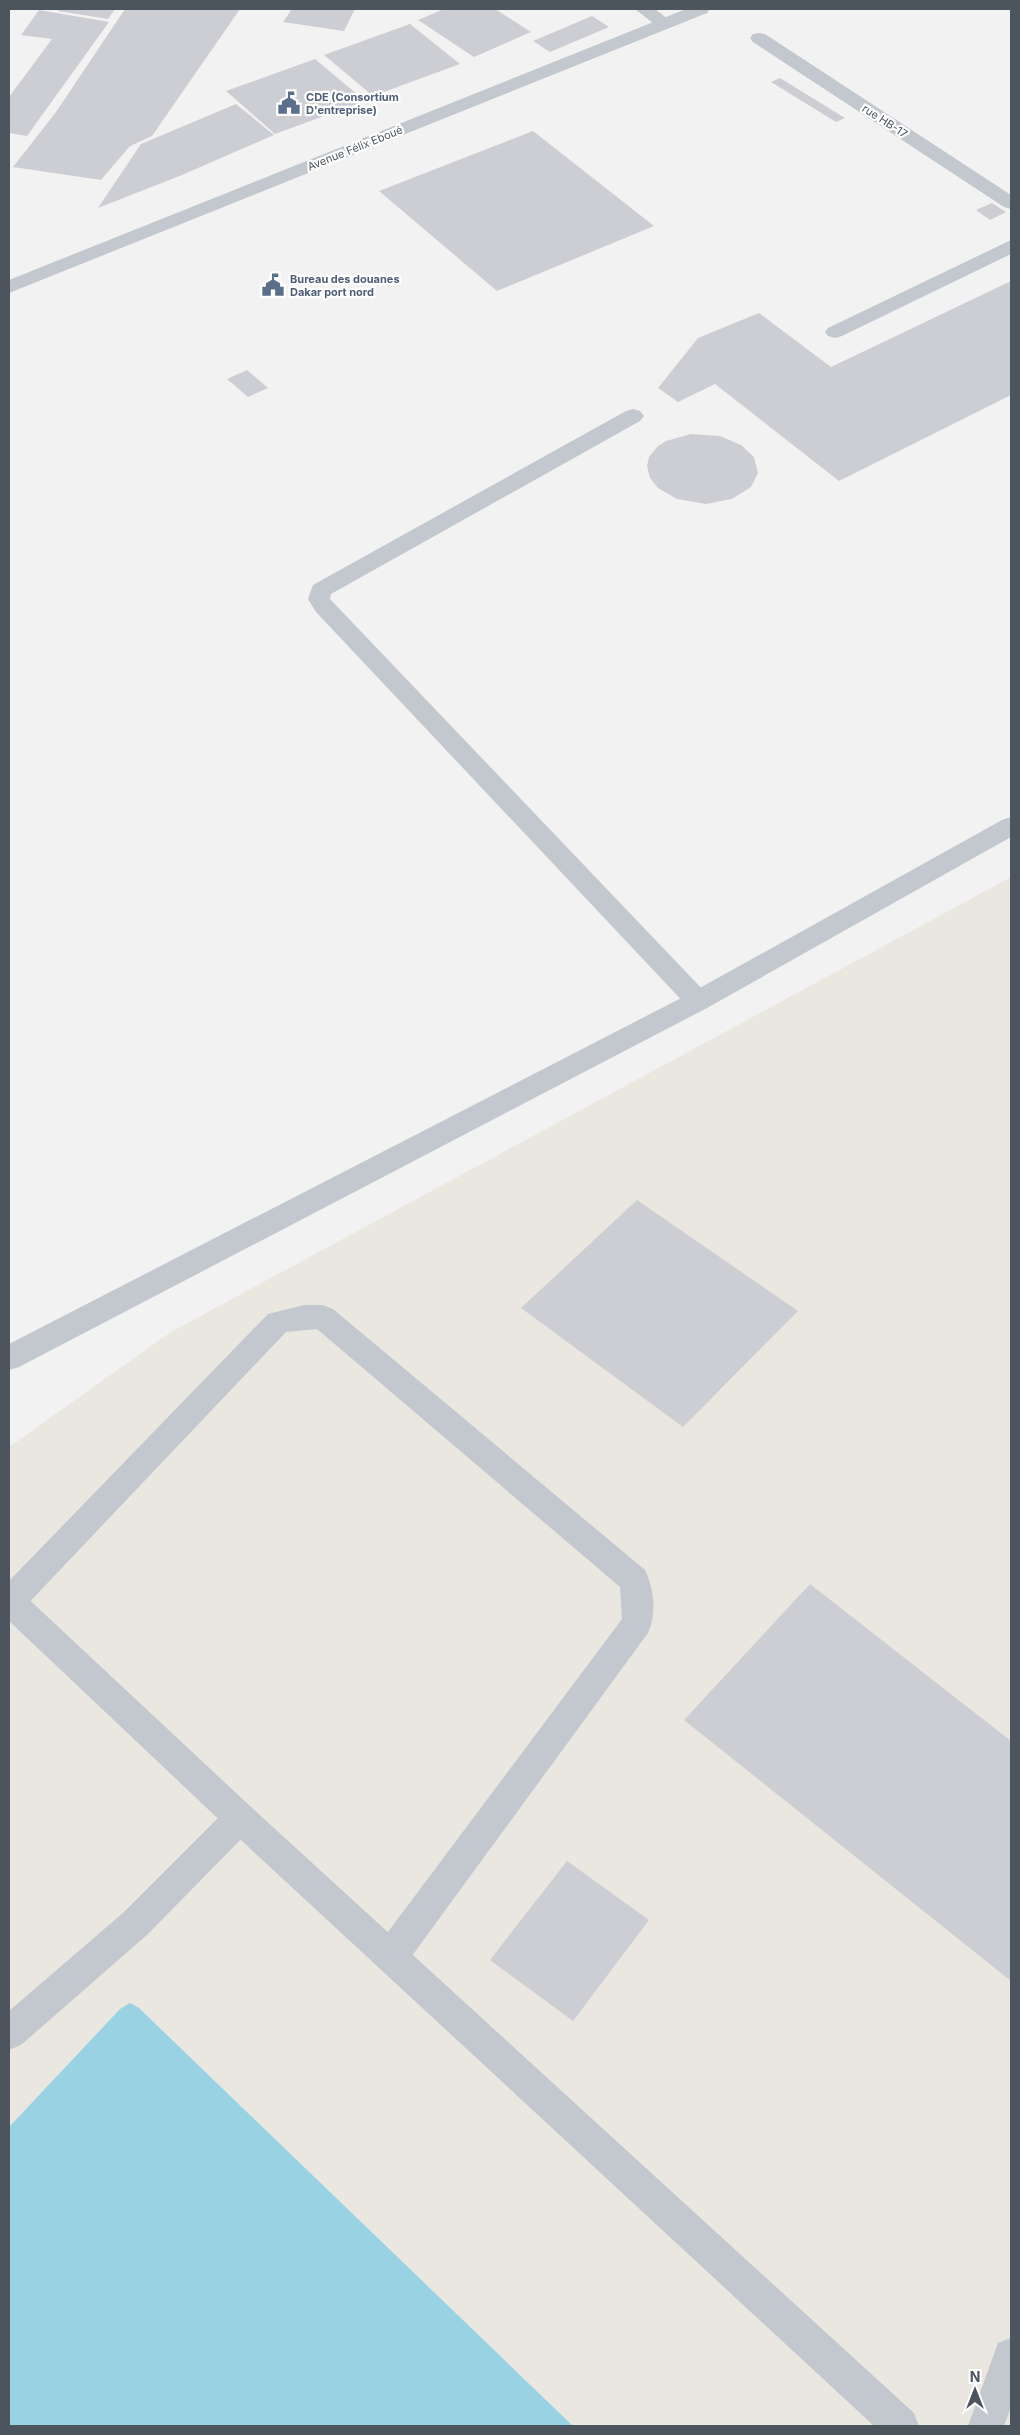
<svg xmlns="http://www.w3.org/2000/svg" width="1020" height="2435" font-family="Inter,sans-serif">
<rect width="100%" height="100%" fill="#f3f2f2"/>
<path fill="#eae7e0" d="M1011 877V2426H573L139 2008 120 2009 9 2127V1447L171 1332Z"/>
<path fill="#99d2e2" d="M130 2003 139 2008 573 2426H9V2127L120 2009Z"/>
<path fill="#cdced3" d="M60 9H115L108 19 58 11Z
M125 9H240L152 136 130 146 101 180 13 167 56 112Z
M292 9H355L344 31 283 22Z
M444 9H495L531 32 474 57 418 20Z
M39 10 109 22 27 136 9 133V97L52 39 21 35Z
M592 16 609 27 550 52 533 41Z
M410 24 460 64 373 96 324 55Z
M315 59 365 101 275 134 226 91Z
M780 78 845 118 836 122 771 82Z
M236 104 274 135 182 175 98 208 141 144Z
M533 131 654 226 497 291 379 191Z
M992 203 1006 212 990 220 976 210Z
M1011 281V395L839 481 715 384 678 402 658 388 698 338 759 313 831 367Z
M247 370 268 388 248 397 227 379Z
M691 434 720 436 741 445 754 457 758 473 751 487 732 499 706 504 677 499 658 488 650 478 647 466 649 457 658 446 666 441Z
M637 1200 798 1311 683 1427 521 1308Z
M810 1584 1011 1741V1981L684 1720Z
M567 1861 649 1920 573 2021 490 1960Z"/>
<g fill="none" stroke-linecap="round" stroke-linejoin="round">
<path fill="#c2c8ce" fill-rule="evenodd" d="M635 9H655L673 23 670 27H658Z
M1011 240V254L842 336 835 338 828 336 825 332 828 328Z
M633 409 640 411 644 416 640 421 331 594 330 599 707 994 711 1001 707 1008 698 1011 689 1008 316 612 308 599 313 585 626 411Z
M304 1305H323L333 1309 645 1570C654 1589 657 1613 648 1633L403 1968 391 1972 379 1968 374 1956 379 1944 622 1619 620 1587 317 1329 286 1332 20 1612 9 1616V1581L268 1314Z
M240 1803 251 1807 256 1818 251 1829 148 1934 21 2045 9 2050V2011L124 1912 229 1807Z
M1011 2338V2407L1004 2426H968L998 2343Z"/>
<path fill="#c2c8ce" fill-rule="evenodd" d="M759 33 765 34 1011 195V209L1004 207 753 42 750 38 753 34Z
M1011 817V837L707 1008 19 1367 9 1370V1344L689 994 1002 820Z
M9 1587 20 1591 251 1807 914 2413 919 2426H874L229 1829 9 1621Z"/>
<path fill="#c2c8ce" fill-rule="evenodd" d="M686 9H710L707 13 9 293V280Z"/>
</g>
<defs>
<symbol id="civic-bare" viewBox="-9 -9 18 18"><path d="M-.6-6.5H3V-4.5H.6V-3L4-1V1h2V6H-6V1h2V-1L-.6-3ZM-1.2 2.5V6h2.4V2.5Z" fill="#5c6f8a" stroke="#fff" stroke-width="2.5" paint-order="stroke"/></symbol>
</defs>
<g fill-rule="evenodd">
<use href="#civic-bare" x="273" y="87" width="32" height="32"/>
<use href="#civic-bare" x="257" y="269" width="32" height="32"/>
</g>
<g text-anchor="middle" stroke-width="4.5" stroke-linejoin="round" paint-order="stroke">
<g font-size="11" font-weight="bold" fill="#4e5e75" stroke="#fff" text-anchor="start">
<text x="306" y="101">CDE (Consortium<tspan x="306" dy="13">D'entreprise)</tspan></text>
<text x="290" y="283">Bureau des douanes<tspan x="290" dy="13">Dakar port nord</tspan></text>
</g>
<g font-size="11" fill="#4c545d" stroke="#fff">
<text transform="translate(885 121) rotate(33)" y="4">rue HB-17</text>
<text transform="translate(355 148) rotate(-22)" y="4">Avenue Félix Eboué</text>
</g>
</g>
<rect width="1020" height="2435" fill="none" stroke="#4c545d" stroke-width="20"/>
<g transform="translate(975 2390)" stroke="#ffffff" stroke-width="4" paint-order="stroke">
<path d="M0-4L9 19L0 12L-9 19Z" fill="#4c545d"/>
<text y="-8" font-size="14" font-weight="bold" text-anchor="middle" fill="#4c545d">N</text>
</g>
</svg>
